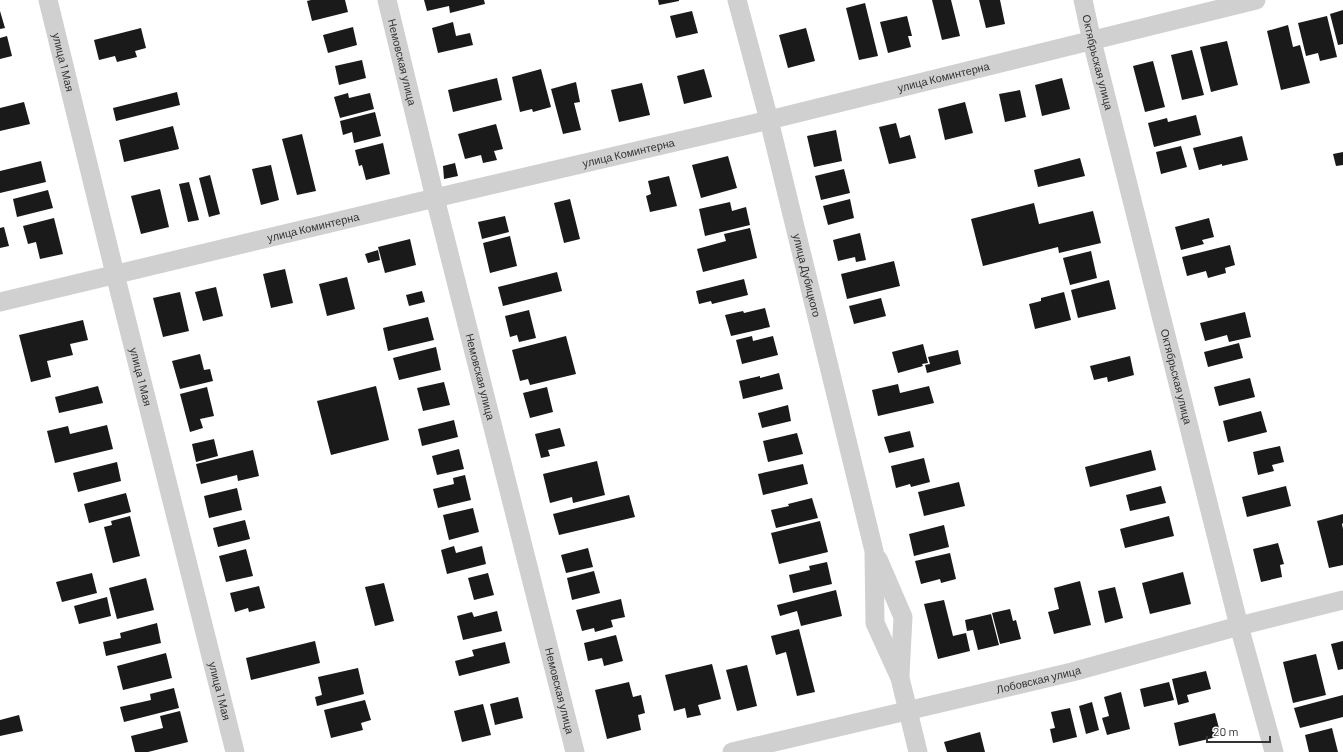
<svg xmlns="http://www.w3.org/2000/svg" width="1343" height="752" font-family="Barlow,sans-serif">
<rect width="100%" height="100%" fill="#fff"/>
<path fill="#1a1a1a" d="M311 0H345L348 12 312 21 307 1Z
M424 0H484L485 4 450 13 449 6 427 11Z
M658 0H679V1L659 5Z
M932 0H951L960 36 942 40Z
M979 0H1000L1005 24 986 28Z
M865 3 878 56 859 60 846 8Z
M1343 10V44L1338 45 1330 14Z
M0 11 5 28 0 29Z
M692 11 698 33 676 38 670 16Z
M907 16 912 36H908L911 47 888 53 880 22Z
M1327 16 1337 57 1320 61 1318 53 1306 56 1298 23Z
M453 22 456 36 470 33 473 45 438 53 432 28Z
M1288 25 1293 47 1300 45 1310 83 1281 90 1267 31Z
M353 27 357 45 328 53 323 35Z
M141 28 146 48 135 51 137 57 117 62 115 56 99 60 94 40Z
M806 28 815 61 788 68 779 35Z
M7 36 12 56 0 59V38Z
M1227 41 1238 85 1211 92 1200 47Z
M1192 50 1204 95 1182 100 1171 55Z
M362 60 366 78 339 85 335 66Z
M1153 61 1165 107 1145 112 1133 66Z
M541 69 551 107 533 112 532 109 520 112 512 77Z
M704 69 712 97 684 104 677 76Z
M497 78 502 100 453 112 448 90Z
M1062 78 1070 109 1042 116 1035 85Z
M576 82 580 102 574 103 581 130 563 134 551 89Z
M642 83 650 115 619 122 611 90Z
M1020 90 1026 117 1005 122 999 94Z
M177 92 180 105 116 121 113 108Z
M348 93 349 98 370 93 374 109 340 118 334 97Z
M24 102 30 124 0 131V108Z
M965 102 973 133 945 140 938 109Z
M375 112 381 136 354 143 352 132 343 135 340 121Z
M1196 115 1201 135 1154 147 1148 123 1167 118 1168 122Z
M896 123 900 138 910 135 916 158 889 164 879 127Z
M496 124 503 149 494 151 497 160 483 163 481 155 465 159 458 134Z
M173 126 179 149 124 162 119 140Z
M836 130 842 161 814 167 807 136Z
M302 134 316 191 297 195 282 139Z
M1242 136 1248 160 1222 166V164L1199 170 1193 148Z
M383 143 390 174 366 180 362 165 359 166 355 150Z
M1181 146 1187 167 1161 174 1156 152Z
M1343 152V165L1336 166 1333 154Z
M728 156 737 188 701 198 692 165Z
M1080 158 1085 176 1038 187 1034 170Z
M41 161 46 182 0 193V171Z
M455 163 458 176 444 179 443 166Z
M271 165 279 200 261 205 252 169Z
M844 169 850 193 821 200 815 176Z
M210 175 220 214 209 217 199 178Z
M669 176 677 206 650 212 646 196 651 194 648 181Z
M189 182 199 220 188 222 179 184Z
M160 189 169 227 141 234 131 196Z
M48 190 53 208 17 217 13 199Z
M570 199 580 239 564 243 554 203Z
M850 199 854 218 828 225 823 206Z
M730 202 732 211 746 207 750 225 705 236 699 209Z
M1034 203 1039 224 1093 211 1101 243 1059 253 1058 247 983 266 971 219Z
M505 216 509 232 482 239 478 222Z
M54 218 63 254 40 259 36 242 28 244 23 226Z
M1209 218 1214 237 1202 240 1204 244 1181 250 1175 227Z
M4 227 9 246 0 248V228Z
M750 228 757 258 703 272 697 249 726 241 724 234Z
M860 233 866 260 856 262 855 257 838 261 833 240Z
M510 236 517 266 490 273 483 243Z
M410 239 416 265 385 273 378 247Z
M1230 245 1235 265 1225 268 1226 273 1208 278 1206 271 1187 276 1182 257Z
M378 250 380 260 368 263 365 254Z
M1091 251 1097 278 1070 285 1063 258Z
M894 261 900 286 847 299 841 274Z
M285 269 293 303 271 308 263 274Z
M557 272 562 291 503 306 498 287Z
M347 277 355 309 327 316 319 284Z
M744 279 748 295 712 304 711 301 699 304 696 291Z
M1109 280 1116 309 1078 318 1071 290Z
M216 287 223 316 203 321 195 292Z
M422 291 425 302 409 306 406 295Z
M180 292 189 331 163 337 153 298Z
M1064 292 1071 320 1035 329 1029 304 1041 301V298Z
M881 298 886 316 854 324 849 306Z
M765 308 770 327 731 336 725 315 743 311 744 313Z
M529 310 536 338 519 342 517 335 510 337 505 316Z
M1245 312 1251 337 1229 342 1227 335 1205 341 1200 323Z
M428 317 434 340 388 351 383 328Z
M83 320 88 340 70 344 73 355 47 361 51 377 31 382 19 335Z
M566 336 576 374 530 385 528 379 520 381 512 350Z
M752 336 753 341 773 336 778 355 742 364 736 340Z
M1239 343 1243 358 1208 367 1204 352Z
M923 344 928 363 922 364 923 366 898 373 892 352Z
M436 347 441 370 399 380 393 358Z
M958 350 961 364 927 373 925 365 930 364 928 357Z
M200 354 204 370 210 369 213 381 180 389 172 361Z
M1130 356 1134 375 1108 382 1107 377 1094 380 1090 366Z
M779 373 783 389 743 399 739 381 760 376V378Z
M1250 378 1255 397 1219 406 1214 387Z
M444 382 450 405 423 411 417 388Z
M898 384 900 393 929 386 934 403 878 416 872 390Z
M98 386 103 403 59 413 55 397Z
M376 386 389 440 331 455 317 401Z
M207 387 214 416 200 419 203 428 190 432 180 394Z
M547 387 553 412 530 418 523 393Z
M788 405 791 421 762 428 758 413Z
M1261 411 1267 432 1228 442 1223 421Z
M454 420 458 437 422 446 418 429Z
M107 425 113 449 55 463 47 431 68 426 70 434Z
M560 428 565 446 548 450 550 456 541 458 535 434Z
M910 431 914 447 889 453 884 437Z
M797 433 803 454 768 462 763 441Z
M214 439 218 456 196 462 192 444Z
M1280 446 1284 462 1272 465 1274 471 1258 475 1253 452Z
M459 449 464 469 437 475 432 456Z
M253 450 259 476 238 481 237 475 201 484 196 464Z
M1151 450 1156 470 1090 487 1085 467Z
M924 458 930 482 911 487 910 484 896 488 891 466Z
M597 461 605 495 573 503 572 497 550 503 543 474Z
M117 462 121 481 78 492 73 473Z
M803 464 808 484 763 495 758 474Z
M465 475 471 500 438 508 433 489 454 484 453 478Z
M959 482 965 506 924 516 918 492Z
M1161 486 1166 503 1130 511 1126 495Z
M1286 486 1291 506 1247 517 1242 497Z
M237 488 242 510 209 518 204 496Z
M126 493 131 512 89 523 84 504Z
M629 495 635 517 559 535 553 514Z
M812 498 818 518 776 528 771 510 789 506 788 504Z
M473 508 479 532 449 540 443 515Z
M1343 514V523L1342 524 1343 529V565L1329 568 1317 521Z
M130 516 140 556 113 563 104 527 112 525 111 521Z
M1169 516 1174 536 1125 548 1120 529Z
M245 520 250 539 218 547 213 528Z
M820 521 828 552 779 564 771 533Z
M944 525 949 547 914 556 909 534Z
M1278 543 1284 564 1280 565 1282 577 1261 582 1253 549Z
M454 546 456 553 482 546 486 564 447 574 441 550Z
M588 548 593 567 566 573 561 555Z
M246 549 253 576 226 582 219 556Z
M950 553 956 579 941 583 940 579 921 584 915 561Z
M827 562 832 584 793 593 789 575 810 570 809 566Z
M594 571 600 593 572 600 567 578Z
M1183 572 1191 604 1150 614 1142 583Z
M92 573 97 593 62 602 56 582Z
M488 573 494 595 474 600 468 578Z
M146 578 154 610 117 619 109 588Z
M1080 581 1091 625 1054 634 1048 612 1059 609 1054 588Z
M384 583 394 621 375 626 365 587Z
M259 586 265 608 249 612 248 608 235 612 230 593Z
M1115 587 1123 618 1105 623 1098 591Z
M836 590 842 616 801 626 797 611 780 616 777 605Z
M107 597 111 616 79 624 74 606Z
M621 599 625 617 611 620 613 627 595 632 594 628 582 631 576 610Z
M944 600 953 636 966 633 970 651 938 659 924 604Z
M1010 609 1013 621 1016 620 1021 639 1000 644 992 613Z
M497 611 502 631 463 640 457 616 472 612 474 617Z
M991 614 999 645 978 650 973 630 967 631 965 620Z
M157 623 161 643 106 656 103 642 121 638 120 633Z
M799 629 815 692 797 696 786 652 776 655 771 636Z
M616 635 623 661 604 666 602 658 588 661 584 643Z
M315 641 320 663 251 680 246 658Z
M1343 641V669L1338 670 1331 644Z
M505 642 510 663 459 676 455 661 474 656 472 650Z
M166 653 172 678 123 690 117 666Z
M1316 654 1326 695 1293 703 1283 662Z
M712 664 721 699 698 705 701 715 687 718 685 708 674 711 665 675Z
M747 665 757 706 737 711 726 670Z
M358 668 364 694 317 706 315 697 322 695 318 677Z
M1206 671 1211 689 1187 695 1189 702 1178 705 1172 679Z
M629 682 633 697 641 695 645 713 638 715 641 730 607 739 595 690Z
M1169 682 1174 700 1144 707 1140 689Z
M174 688 179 708 124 722 120 707 151 700 150 694Z
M1121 692 1130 729 1107 735 1102 718 1109 716 1104 697Z
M1343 695V717L1300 728 1294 708Z
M518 697 523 718 495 725 490 704Z
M365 700 371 720 361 723 363 730 331 738 324 710Z
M1092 702 1099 730 1086 734 1079 706Z
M483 704 491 735 462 742 454 711Z
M1070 708 1077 737 1053 743 1050 729 1055 728 1051 712Z
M180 711 188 742 148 752H135L131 736 163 728 160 716Z
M1215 713 1221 736 1179 746 1174 723Z
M19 715 23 731 0 736V720Z
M1332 728 1338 752H1309L1305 735Z
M980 732 985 752H947L944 742Z"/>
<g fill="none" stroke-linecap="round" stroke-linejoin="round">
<g stroke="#d0d0d0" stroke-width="19">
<path id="s1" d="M48 0 115 274 235 752"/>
<path id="s2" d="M387 0 435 198 575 752"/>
<path id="s3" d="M737 0 769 120 874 551 875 623 900 678 918 752"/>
<path id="s4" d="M1083 0 1092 41 1239 626 1274 752"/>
<path id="s5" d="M0 302 435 198 769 120 1256 0"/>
<path d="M878 559 903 617 900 675"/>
<path id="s6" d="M732 752 1072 672 1239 626 1343 600"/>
</g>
</g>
<g text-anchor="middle" stroke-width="4" stroke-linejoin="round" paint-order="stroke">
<g font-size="11" fill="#333" stroke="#fff">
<text dy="4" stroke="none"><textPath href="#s1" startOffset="64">улица 1 Мая</textPath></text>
<text dy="4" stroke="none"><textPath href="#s2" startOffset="64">Немовская улица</textPath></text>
<text dy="4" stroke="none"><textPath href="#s4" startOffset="64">Октябрьская улица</textPath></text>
<text dy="4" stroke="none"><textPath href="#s5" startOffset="970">улица Коминтерна</textPath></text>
<text dy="4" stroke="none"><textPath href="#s5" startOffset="646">улица Коминтерна</textPath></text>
<text dy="4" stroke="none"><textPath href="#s5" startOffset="322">улица Коминтерна</textPath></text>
<text dy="4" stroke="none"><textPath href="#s3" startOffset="284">улица Дубицкого</textPath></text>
<text dy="4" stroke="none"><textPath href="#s1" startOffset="388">улица 1 Мая</textPath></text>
<text dy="4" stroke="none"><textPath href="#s2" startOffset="388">Немовская улица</textPath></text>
<text dy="4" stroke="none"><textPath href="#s4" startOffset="388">Октябрьская улица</textPath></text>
<text dy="4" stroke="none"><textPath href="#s6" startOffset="315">Лобовская улица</textPath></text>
<text dy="4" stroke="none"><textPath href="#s1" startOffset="712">улица 1 Мая</textPath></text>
<text dy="4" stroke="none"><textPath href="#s2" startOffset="712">Немовская улица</textPath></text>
</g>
</g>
<path d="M1207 736v6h63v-6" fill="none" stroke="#333333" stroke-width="2"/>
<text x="1213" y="736" font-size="12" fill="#333333" stroke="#ffffff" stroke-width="3" paint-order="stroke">20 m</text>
</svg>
